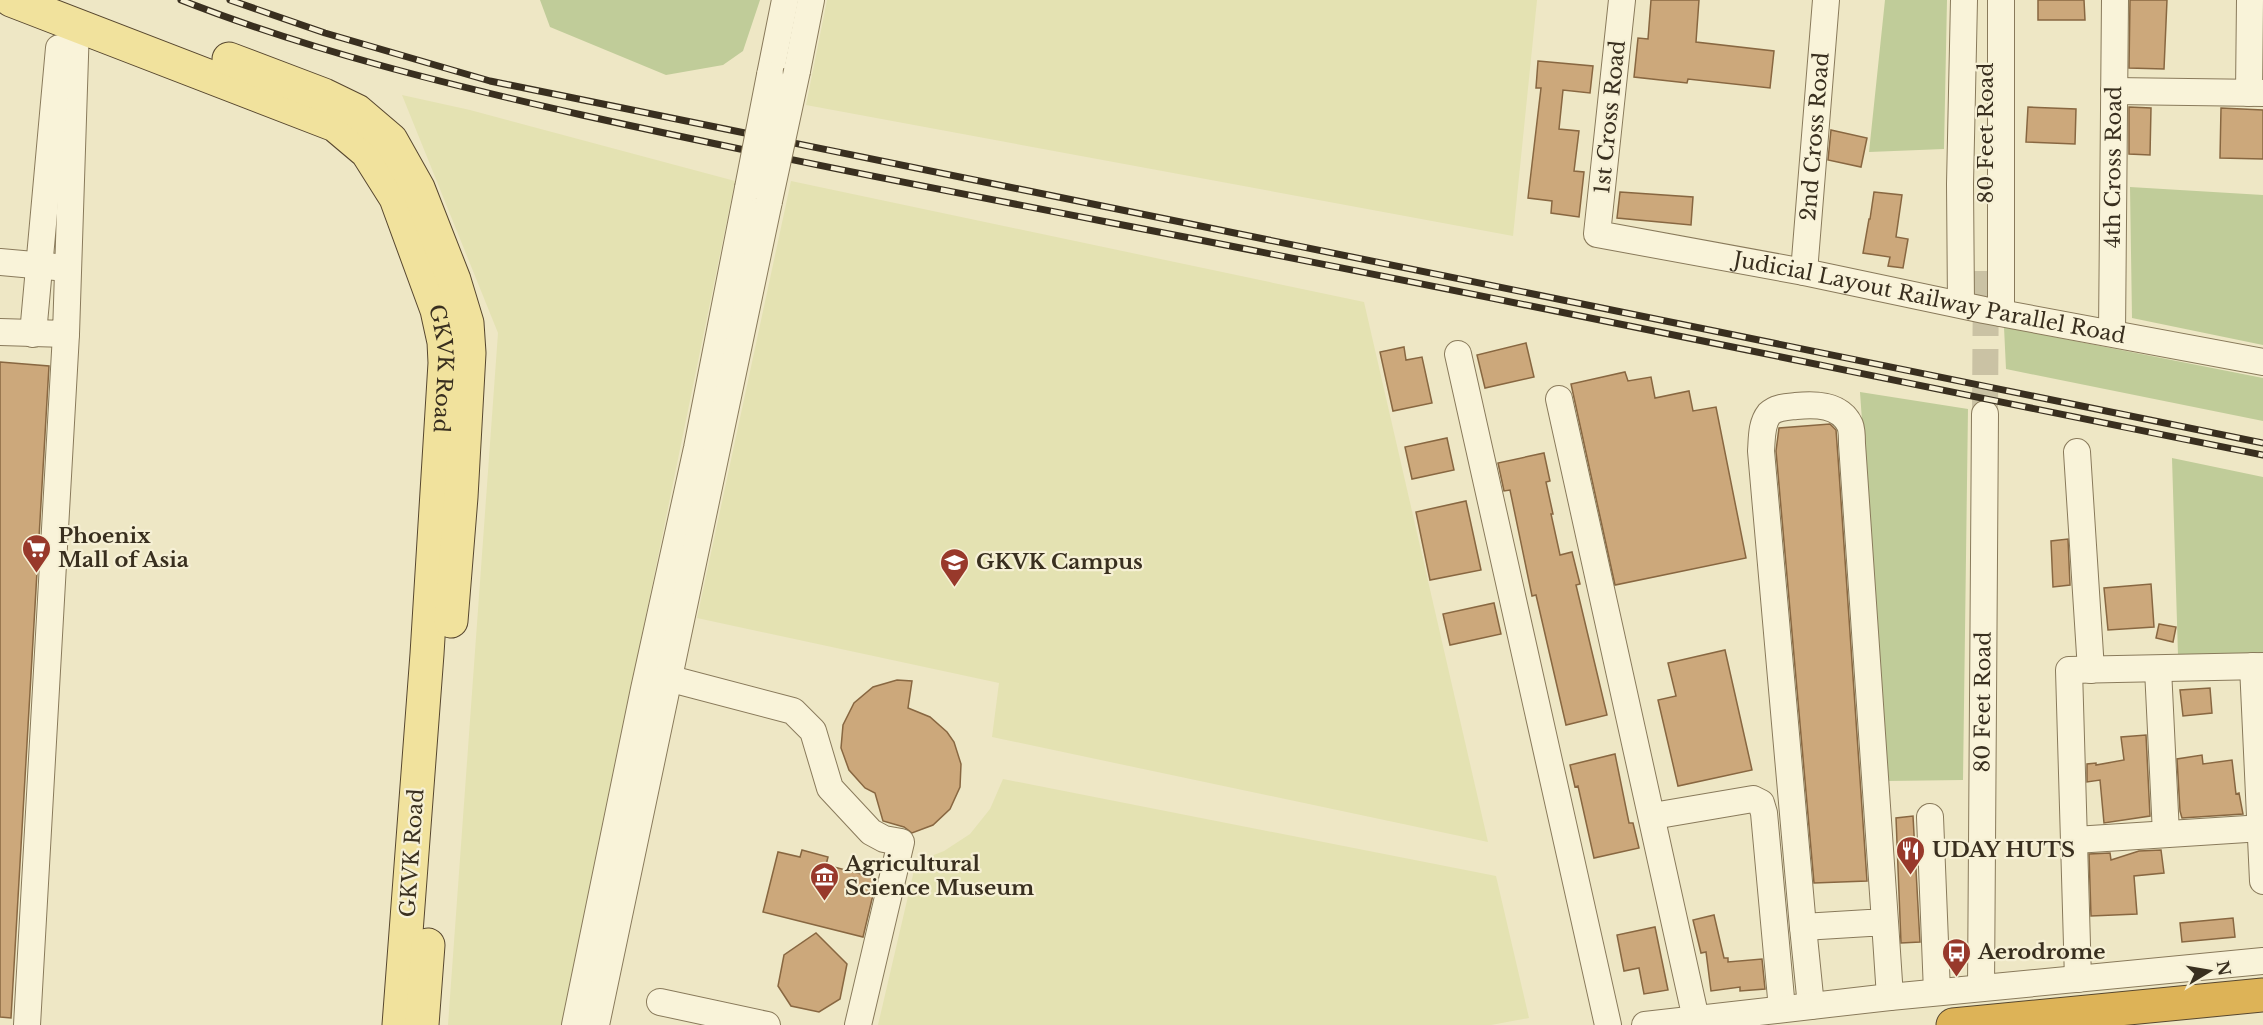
<svg xmlns="http://www.w3.org/2000/svg" width="2263" height="1025" font-family="'Libre Baskerville',serif">
<rect width="100%" height="100%" fill="#eee7c5"/>
<path fill="#e4e2b2" d="M827 0H1537L1513 236 806 105Z
M402 95 470 110 735 181 562 1025H448L498 333Z
M791 181 1364 302 1488 842 992 737 999 683 697 618Z
M1003 779 1496 876 1529 1018 1491 1025H878L916 862 944 851 970 834 990 809Z"/>
<path fill="#c0cc99" d="M540 0H760L743 51 723 65 666 75 550 27Z
M1885 0H1947L1944 149 1869 152Z
M2130 187 2263 195V345L2132 318Z
M2004 327 2263 378V421L2006 369Z
M1860 392 1968 409 1963 780 1887 781Z
M2172 458 2263 477V653L2178 655Z"/>
<path fill="#cca87b" stroke="#886741" stroke-width="1.5" d="M1651 0H1699L1696 42 1774 51 1770 88 1688 79 1687 83 1634 77 1638 38 1648 39Z
M2038 0H2084L2085 20H2038Z
M2130 0H2167L2164 69 2129 68Z
M1538 61 1593 66 1590 93 1563 90 1559 129 1579 131 1574 171 1584 172 1579 217 1551 213 1552 201 1528 198 1541 88H1536Z
M2028 107 2076 109 2075 144 2026 142Z
M2129 107 2151 108 2150 155 2129 154Z
M2221 108 2263 110V159L2220 158Z
M1831 130 1867 138 1861 167 1828 160Z
M1620 192 1693 197 1691 225 1617 218Z
M1874 192 1902 195 1896 237 1908 239 1903 268 1888 266 1890 257 1863 253 1869 219H1870Z
M1526 343 1534 377 1485 388 1477 355Z
M1404 347 1406 360 1422 357 1432 403 1393 411 1380 352Z
M0 362 49 366 11 1018 0 1017Z
M1625 372 1628 381 1651 377 1655 398 1689 391 1693 411 1716 407 1746 558 1615 585 1571 384Z
M1830 424 1836 430 1838 457 1867 881 1814 883 1776 451 1779 428Z
M1447 438 1454 470 1412 479 1405 447Z
M1544 453 1550 481 1546 482 1553 514H1551L1560 555 1572 552 1580 584 1576 585 1607 715 1566 725 1536 595 1532 596 1510 490 1504 491 1498 463Z
M1466 501 1481 570 1430 580 1416 512Z
M2068 539 2070 585 2053 587 2051 541Z
M2151 584 2154 627 2108 630 2104 588Z
M1494 603 1501 634 1450 645 1443 614Z
M2159 624 2176 627 2173 642 2156 638Z
M1725 650 1752 770 1678 786 1658 700 1676 696 1668 663Z
M897 680 912 681 908 708 930 717 947 732 954 742 961 764 960 787 950 809 933 825 912 833 904 827 883 821 875 793 865 788 849 770 841 748 843 725 854 703 873 687Z
M2210 688 2212 713 2183 716 2180 690Z
M2146 735 2150 816 2104 823 2100 780 2087 782V764L2096 763V765L2124 760 2121 737Z
M1615 754 1629 823H1633L1639 848 1594 858 1578 786 1575 787 1570 765Z
M2202 755 2203 764 2232 760 2236 794 2239 793 2243 814 2182 818 2180 811 2177 759Z
M1913 816 1920 942 1901 943 1896 818Z
M802 850 828 857 826 865 877 878 863 937 763 912 778 852 800 857Z
M2161 850 2164 873 2134 876 2137 914 2091 916 2089 854 2110 853 2111 860 2139 851Z
M1714 915 1724 958H1728V962L1762 959 1765 989 1740 991V987L1711 991 1706 952 1701 953 1693 920Z
M2233 918 2235 937 2182 942 2180 923Z
M1655 927 1668 990 1644 994 1639 968 1624 971 1617 935Z
M816 933 847 964 840 999 819 1012 791 1006 778 986 784 955Z"/>
<g fill="none" stroke-linecap="round" stroke-linejoin="round">
<path stroke="#cac2a4" stroke-width="26" stroke-dasharray="26 13" stroke-linecap="butt" d="M1985 414 1986 266"/>
<defs>
<g id="minor">
<path id="s1" d="M1622 0 1597 234 1804 272 1984 310 2263 362"/>
<path d="M797 71 811 0"/>
<path d="M770 75 785 0"/>
<path d="M2114 91 2263 93"/>
<path d="M2249 93 2250 0"/>
<path d="M0 262 56 267"/>
<path id="s2" d="M1804 272 1826 0"/>
<path d="M1961 304 1960 184 1964 0"/>
<path d="M2001 313V0"/>
<path d="M0 332 66 334 76 26"/>
<path id="s3" d="M2112 333 2115 0"/>
<path d="M33 334 59 48"/>
<path d="M1458 354 1608 1025"/>
<path d="M1559 399 1696 1019"/>
<path d="M2077 452 2091 670"/>
<path d="M2253 666 2263 881"/>
<path d="M2158 669 2166 834"/>
<path d="M652 674 793 711 813 731 830 788 871 832 884 839 901 842 858 1025"/>
<path d="M1653 816 1753 799 1761 803 1764 813 1782 1009"/>
<path d="M1930 817 1937 992"/>
<path d="M2075 840 2263 828"/>
<path d="M1885 922 1803 927 1761 451C1762 439 1761 424 1769 414 1776 407 1787 407 1796 406 1815 404 1840 404 1850 425 1852 430 1852 439 1852 444L1885 922 1890 997"/>
<path d="M1803 927 1811 1006"/>
<path d="M2078 979 2069 670 2263 666"/>
<path id="s4" d="M1981 988 1985 414"/>
<path d="M660 1002 767 1025"/>
<path d="M27 1025 66 334"/>
<path d="M575 1025 644 689 697 448 748 188"/>
<path d="M596 1025 769 201"/>
<path d="M1645 1025 1890 997 2263 961"/>
</g>
<g id="major">
<path id="s5" d="M11 0 335 125 367 152 396 198 437 310 444 342 445 363 427 654 399 1025"/>
<path d="M229 59 324 95 357 111 391 140 418 188 454 280 467 323 469 353 461 497 451 621"/>
<path d="M422 1025 428 945"/>
</g>
<path id="highway" d="M1953 1025 2263 995"/>
</defs>
<use href="#minor" stroke="#897a5b" stroke-width="28"/>
<use href="#major" stroke="#57472f" stroke-width="35"/>
<use href="#highway" stroke="#57472f" stroke-width="35"/>
<use href="#minor" stroke="#f9f3d9" stroke-width="26"/>
<use href="#major" stroke="#f1e29d" stroke-width="33"/>
<use href="#highway" stroke="#ddb357" stroke-width="33"/>
<defs>
<path id="rail" d="M181 0C311 51 446 84 582 115 757 154 932 188 1107 222 1493 296 1878 378 2263 455
M230 0 325 33 490 81 2263 443"/>
</defs>
<use href="#rail" stroke="#392f1f" stroke-width="7"/>
<use href="#rail" stroke="#f6f0d5" stroke-width="4.5" stroke-dasharray="14" stroke-linecap="butt"/>
<defs>
<path id="minor-bridge" d="M748 188 770 75
M769 201 797 71"/>
</defs>
<use href="#minor-bridge" stroke="#897a5b" stroke-width="28" stroke-linecap="butt"/>
<use href="#minor-bridge" stroke="#f9f3d9" stroke-width="26"/>
</g>
<defs>
<symbol id="supermarket-pin" viewBox="-11 -11 22 30"><path d="M0 17L-7.5 6A9.5 9.5 0 1 1 7.5 6Z" fill="#98392b" stroke="#f6f0d5"/><path d="M-6-5.5h2.5l.6 2H6L4.5 2H-2.5L-4.4-4H-6ZM-1.5 3.2a1.3 1.3 0 1 0 .1 0ZM3 3.2a1.3 1.3 0 1 0 .1 0Z" fill="#fff"/></symbol>
<symbol id="university-pin" viewBox="-11 -11 22 30"><path d="M0 17L-7.5 6A9.5 9.5 0 1 1 7.5 6Z" fill="#98392b" stroke="#f6f0d5"/><path d="M0-5L7-2L0 1L-7-2ZM-4 1L0 2.5L4 1V4Q0 6-4 4Z" fill="#fff"/></symbol>
<symbol id="restaurant-pin" viewBox="-11 -11 22 30"><path d="M0 17L-7.5 6A9.5 9.5 0 1 1 7.5 6Z" fill="#98392b" stroke="#f6f0d5"/><path d="M-5-6h1v4h1v-4h1v4h1v-4h1v5L-1.5 .5V6h-2V.5L-5-1ZM5-6V6H3V1.5H1.5Q1.5-4 5-6Z" fill="#fff"/></symbol>
<symbol id="museum-pin" viewBox="-11 -11 22 30"><path d="M0 17L-7.5 6A9.5 9.5 0 1 1 7.5 6Z" fill="#98392b" stroke="#f6f0d5"/><path d="M0-6L6-3V-2H-6V-3ZM-5-1h2V3h-2ZM-1-1h2V3h-2ZM3-1h2V3H3ZM-6 4H6V6H-6Z" fill="#fff"/></symbol>
<symbol id="bus-pin" viewBox="-11 -11 22 30"><path d="M0 17L-7.5 6A9.5 9.5 0 1 1 7.5 6Z" fill="#98392b" stroke="#f6f0d5"/><path d="M-5-6H5V4H4V6H2V4H-2V6H-4V4H-5ZM-3.5-4V0h7V-4ZM-3.5 1.2v1.5H-2V1.2ZM2 1.2v1.5H3.5V1.2Z" fill="#fff"/></symbol>
</defs>
<g fill-rule="evenodd">
<use href="#supermarket-pin" x="20" y="532" width="33" height="45"/>
<use href="#university-pin" x="938" y="546" width="33" height="45"/>
<use href="#restaurant-pin" x="1894" y="834" width="33" height="45"/>
<use href="#museum-pin" x="808" y="860" width="33" height="45"/>
<use href="#bus-pin" x="1940" y="936" width="33" height="45"/>
</g>
<g text-anchor="middle" stroke-width="4.5" stroke-linejoin="round" paint-order="stroke">
<g font-size="21" fill="#392f1f" stroke="#f6f0d5">
<text transform="translate(1610 117) rotate(-84)" y="7">1st Cross Road</text>
<text transform="translate(1986 133) rotate(-90)" y="7">80 Feet Road</text>
<text dy="7" stroke="none"><textPath href="#s2" startOffset="136">2nd Cross Road</textPath></text>
<text dy="7" stroke="none"><textPath href="#s3" startOffset="166">4th Cross Road</textPath></text>
<text dy="7" stroke="none"><textPath href="#s1" startOffset="574">Judicial Layout Railway Parallel Road</textPath></text>
<text dy="7" stroke="none"><textPath href="#s5" startOffset="622">GKVK Road</textPath></text>
<text dy="7" stroke="none"><textPath href="#s4" startOffset="286">80 Feet Road</textPath></text>
<text transform="translate(412 853) rotate(-86)" y="7">GKVK Road</text>
</g>
<g font-size="21" font-weight="bold" fill="#392f1f" stroke="#f6f0d5" text-anchor="start">
<text x="58" y="543">Phoenix<tspan x="58" dy="24">Mall of Asia</tspan></text>
<text x="976" y="569">GKVK Campus</text>
<text x="1932" y="857">UDAY HUTS</text>
<text x="845" y="871">Agricultural<tspan x="845" dy="24">Science Museum</tspan></text>
<text x="1978" y="959">Aerodrome</text>
</g>
</g>
<g transform="translate(2209 971) rotate(79)" stroke="#f6f0d5" stroke-width="4.5" paint-order="stroke">
<path d="M0-4.5L10 22L0 15L-10 22Z" fill="#392f1f"/>
<text y="-9" font-size="16" font-weight="bold" text-anchor="middle" fill="#392f1f">N</text>
</g>
</svg>
